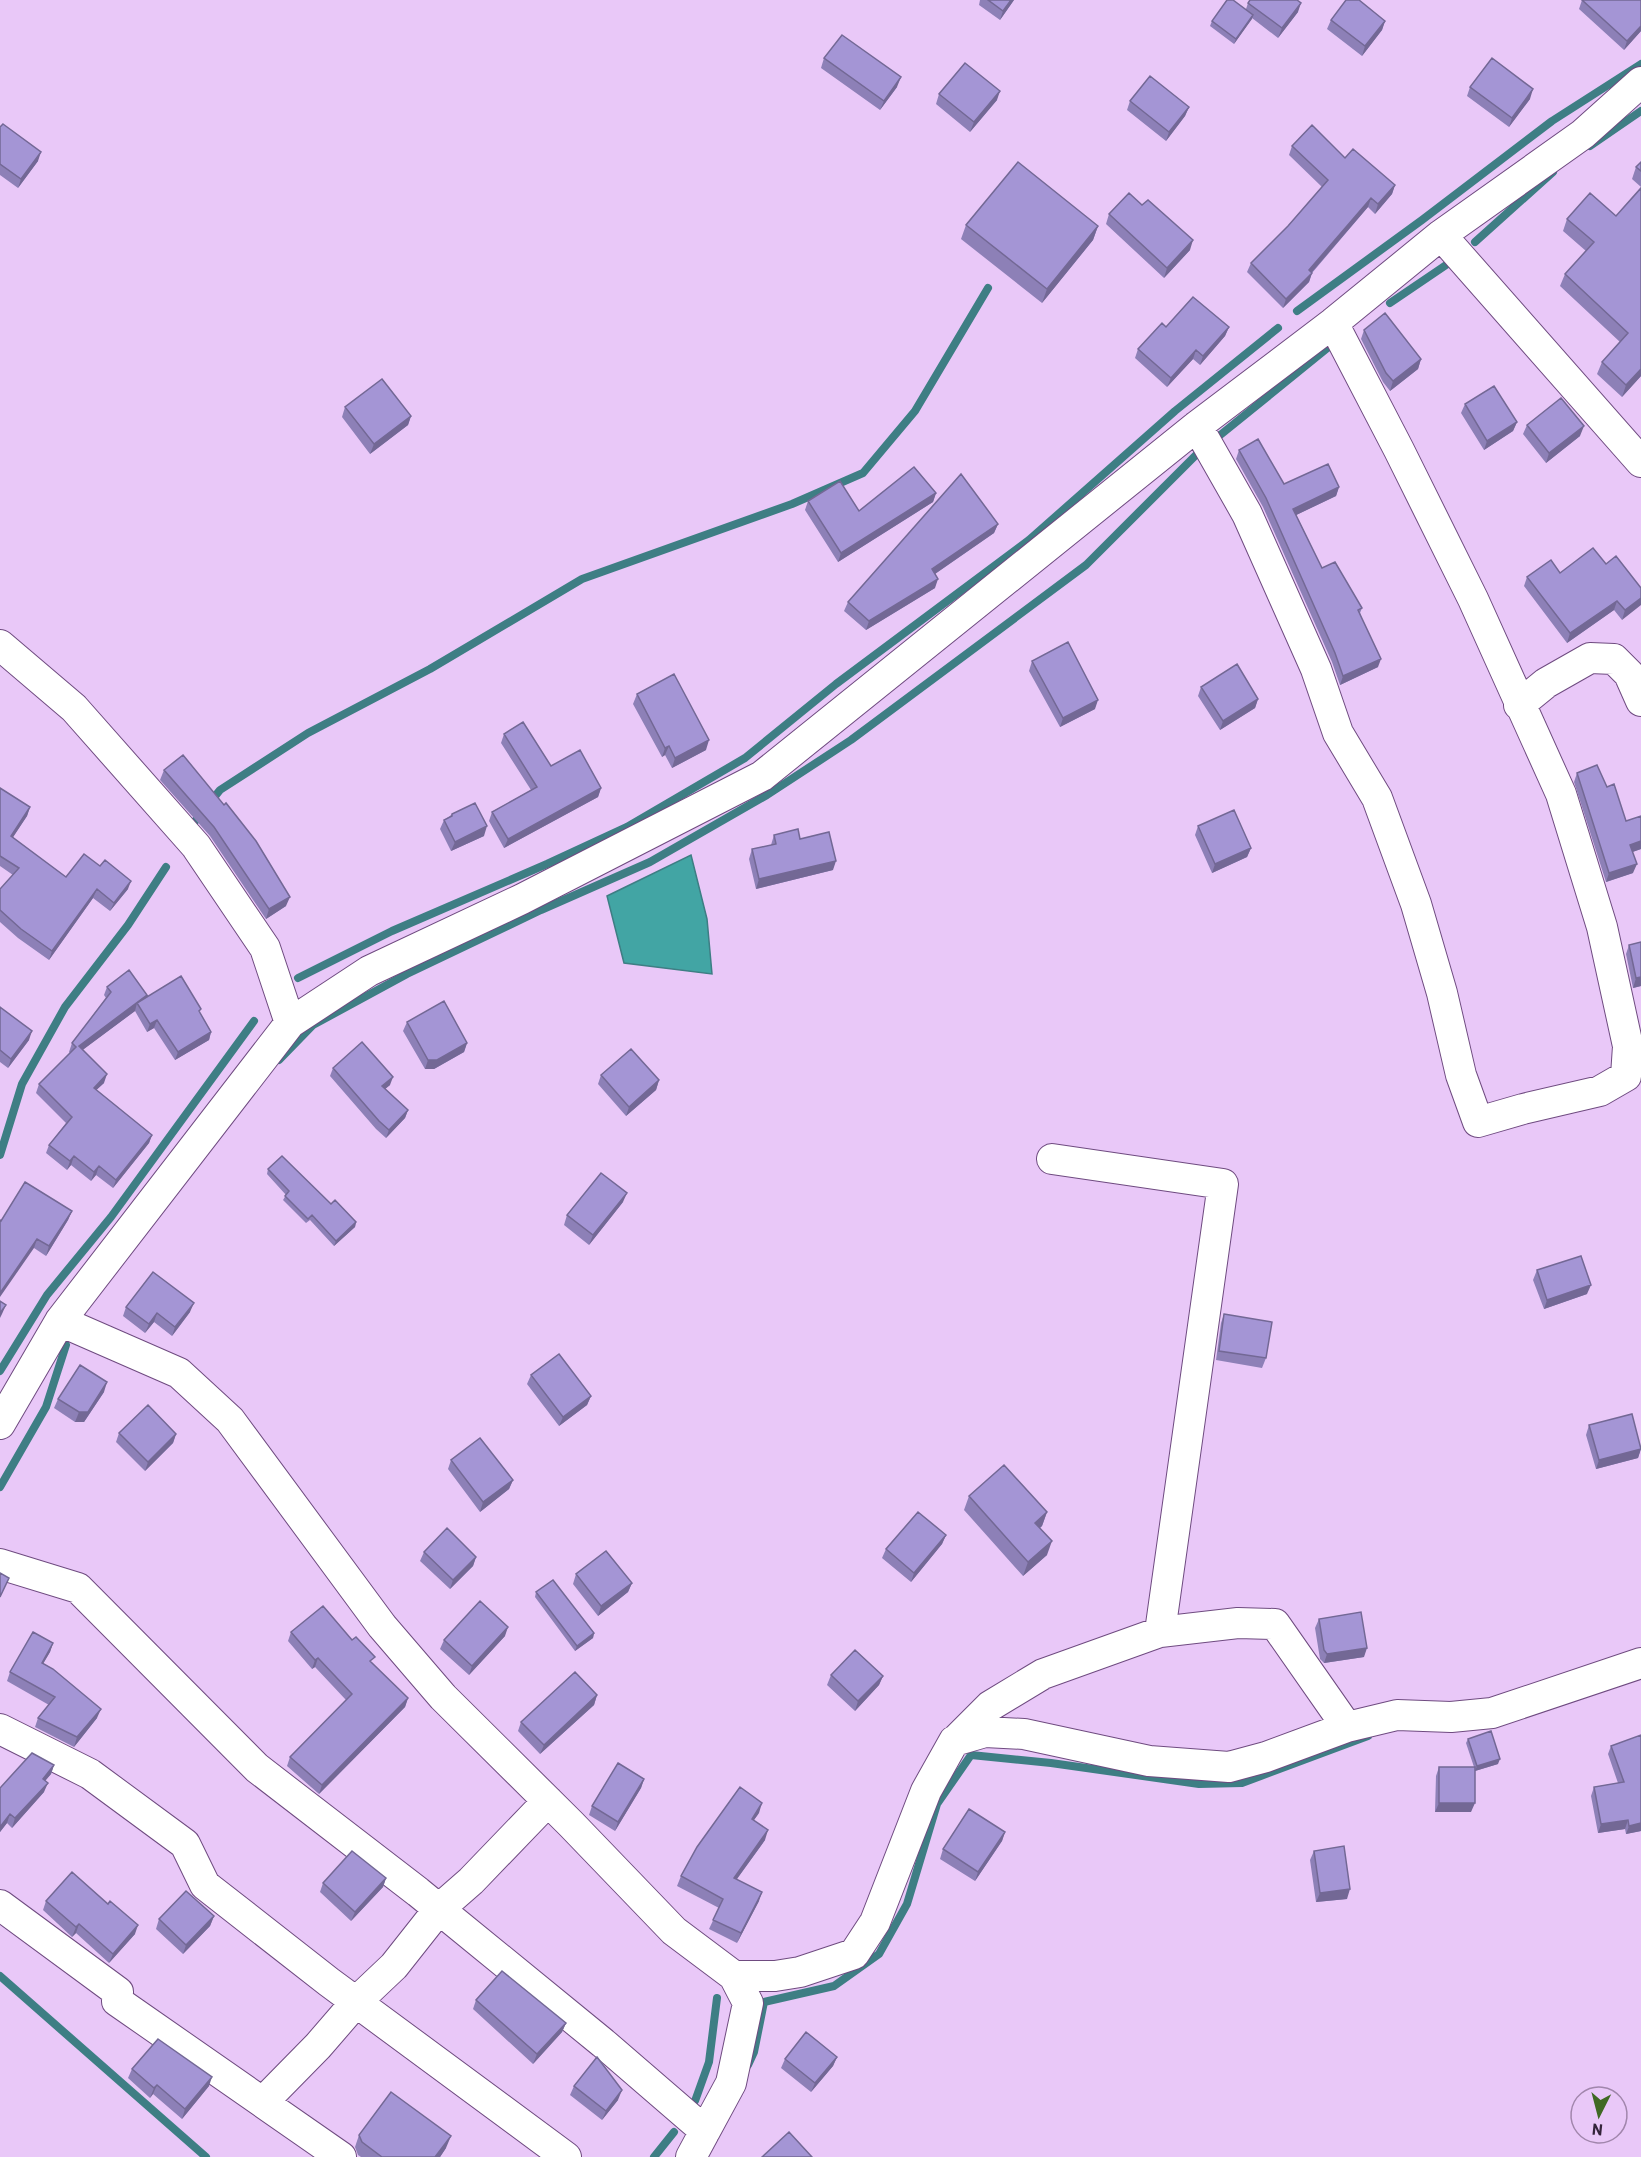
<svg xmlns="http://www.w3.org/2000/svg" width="1641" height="2157" font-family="Barlow,sans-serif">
<rect width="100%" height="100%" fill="#e9c8f8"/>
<path fill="#42a5a4" stroke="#3e7e84" stroke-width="1.5" d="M691 855 707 919 712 974 624 963 607 896Z"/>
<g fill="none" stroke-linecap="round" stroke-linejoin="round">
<path stroke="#3e7e84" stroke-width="8" d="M1590 146 1641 111
M1475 242 1553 172
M1390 303 1449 263
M1297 311 1422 220 1552 121 1641 64
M1219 436 1330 346
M188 830 220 790 308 733 430 669 582 579 792 504 863 473 915 411 988 288
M298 978 392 931 547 864 627 827 745 758 836 684 1029 540 1175 411 1278 328
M279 1060 313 1025 407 974 541 910 650 862 767 795 851 740 1086 565 1198 453
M0 1155 22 1084 65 1007 128 925 166 867
M0 1371 47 1295 111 1217 254 1021
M0 1487 46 1407 66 1345
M0 1976 206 2157
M748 2065 754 2052 764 2002 834 1986 879 1954 907 1904 937 1804 971 1755 1051 1763 1199 1784 1242 1783 1368 1736
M695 2101 709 2062 717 1998
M654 2157 674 2132"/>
<defs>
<path id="minor" d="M1441 235 1641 462
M1197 426 1247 514 1316 669 1338 733 1377 798 1416 904 1442 993 1461 1075 1478 1122 1523 1109 1600 1091 1626 1076 1628 1046 1602 927 1561 794 1473 599 1399 450 1333 323
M0 645 74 708 196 846 265 948 290 1023
M1519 705 1546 683 1590 658 1614 659 1629 674 1641 701
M1052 1159 1223 1184 1160 1632
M60 1321 179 1373 230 1420 382 1626 443 1697 571 1824 674 1931 734 1976 748 2003 731 2083 691 2157
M0 1424 60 1321 290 1023 369 971 522 899 762 776 1197 426 1333 323 1441 235 1583 134 1641 82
M0 1564 78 1588 257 1768 418 1892 603 2043 705 2131
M0 1729 90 1774 185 1844 205 1885 329 1982 566 2157
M955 1741 990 1706 1043 1674 1160 1632 1238 1623 1275 1624 1347 1727
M0 1905 118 1992 117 2001 341 2157
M734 1976H775L800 1972 854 1954 875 1922 926 1791 954 1741 985 1732 1024 1734 1149 1761 1229 1767 1266 1757 1347 1727 1397 1715 1451 1717 1492 1713 1641 1663
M263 2102 318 2046 356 2002 394 1966 439 1909 471 1881 548 1801"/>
</defs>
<use href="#minor" stroke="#6f4b80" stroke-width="32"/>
<use href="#minor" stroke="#fff" stroke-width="30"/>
</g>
<path fill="#8d80b7" d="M980 0H1014L1000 20 979 5Z
M1582 0 1641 31 1624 50 1579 9Z
M1248 3 1298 12 1278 38 1252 18 1234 44 1210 26 1212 21 1246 9Z
M1331 20 1385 21 1382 30 1362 56 1327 29Z
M824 58 897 87 880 110 821 68Z
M1470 87 1530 99 1509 127 1467 96Z
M939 94 997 100 970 132 936 104Z
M1130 101 1189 107 1185 116 1166 141 1127 110Z
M0 127 38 161 18 188 0 175Z
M1292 146 1345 158 1395 185 1392 194 1375 214 1368 207 1312 273 1309 282 1283 308 1247 272 1251 263 1288 226 1322 187 1289 155Z
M1641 162V187L1632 179 1636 167Z
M1109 214 1190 250 1164 278 1106 224Z
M1616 216 1641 376 1622 397 1597 374 1602 362 1620 342 1560 286 1565 274 1586 251 1563 231 1567 219Z
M966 225 1098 226 1093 240 1042 303 961 239Z
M1166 327H1229L1225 336 1200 365 1193 359 1167 387 1135 358 1138 349Z
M1364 330 1421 359 1418 369 1390 391 1383 382 1361 339Z
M1465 404 1517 422 1513 431 1484 450 1461 413Z
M345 407 411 416 408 425 370 454 342 417Z
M1527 425 1580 436 1546 463 1523 434Z
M1239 450 1284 484 1339 487 1336 496 1296 515 1322 568 1362 608 1360 613 1378 667 1340 685 1332 662 1263 507 1236 459Z
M936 493 933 502 838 562 805 510 808 501 859 511Z
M998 524 994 533 935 574V588L866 630 844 611 848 602Z
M1606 564 1641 588 1622 620 1614 610 1567 643 1524 586 1527 577 1560 573Z
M1032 661 1095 709 1060 727 1029 671Z
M1201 687 1258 699 1255 708 1220 730 1198 696Z
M637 694 706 750 672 768 665 755 662 757 633 704Z
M504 734 551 766 601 788 598 797 504 848 489 821 492 812 531 790 501 743Z
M164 770 286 906 266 919 210 836 160 780Z
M1577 773 1607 787 1626 821 1641 816V849L1632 852 1633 873 1606 882 1574 782Z
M0 788 30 807 27 816 12 838 66 877 128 889 110 911 93 898 49 960 18 938 0 922V889L13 875 0 866Z
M452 814 484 836 451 851 440 829 444 820 450 816Z
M1198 826 1251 848 1247 857 1212 873 1195 835Z
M774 835 800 839 833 870 756 889 749 859 752 849 771 845Z
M1641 942V986L1633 988 1626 954 1629 945Z
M107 987 200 1013 211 1032 209 1040 175 1060 154 1028 147 1032 135 1011 82 1050 104 1083 96 1090 152 1135 149 1143 113 1188 96 1175 91 1181 71 1165 67 1170 46 1153 49 1145 66 1123 36 1093 39 1084 70 1053 69 1052 72 1043 106 998 104 995Z
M0 1007 29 1040 8 1068 0 1062Z
M407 1022 467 1043 464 1052 434 1069H425L403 1031Z
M333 1068 390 1085 385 1089 408 1110 405 1118 386 1138 376 1129 330 1076Z
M601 1075 659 1080 656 1090 626 1116 598 1084Z
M268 1169 331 1204 356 1222 355 1227 334 1246 310 1220 306 1223 283 1200 286 1195 267 1174Z
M623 1202 589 1245 564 1225 567 1215Z
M72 1211 68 1220 46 1256 34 1248 1 1221Z
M1537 1270 1587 1294 1544 1309 1533 1280Z
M126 1307 190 1312 172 1336 154 1322 145 1333 123 1316Z
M1224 1314 1266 1358 1262 1368 1216 1360 1221 1323Z
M531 1375 591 1396 587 1405 559 1426 527 1384Z
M104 1392 84 1422H75L54 1408 58 1399Z
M1589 1425 1641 1448 1638 1458 1596 1469 1586 1435Z
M119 1433 176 1434 173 1443 145 1471 116 1442Z
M451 1460 513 1480 509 1489 480 1512 448 1469Z
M969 1496 1047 1512 1042 1526 1040 1528 1047 1555 1023 1576 964 1510Z
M946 1535 942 1544 911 1582 882 1558 886 1549Z
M424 1552 476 1557 473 1566 450 1589 420 1561Z
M576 1574 632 1583 628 1592 598 1616 573 1584Z
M536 1592 594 1633 593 1638 575 1651 535 1597Z
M1319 1619 1364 1657 1324 1663 1320 1659 1315 1628Z
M291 1632 352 1640 372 1663 408 1698 405 1707 319 1794 287 1766 290 1757 346 1700 315 1667 312 1669 288 1641Z
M505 1636 469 1675 440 1649 444 1640Z
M53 1643 50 1652 43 1664 97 1718 74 1747 35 1727 38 1718 49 1705 7 1681 10 1672Z
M831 1675 883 1676 879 1685 855 1711 827 1685Z
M597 1695 594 1705 540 1754 518 1731 521 1722Z
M1641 1735V1831L1626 1834 1625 1829 1598 1833 1591 1796 1594 1787 1618 1783 1608 1754 1611 1746Z
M1468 1739 1498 1764 1475 1771 1471 1812H1435L1436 1776 1439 1767H1474L1466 1743Z
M54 1765 51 1774 45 1781 44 1792 12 1828 7 1823 0 1832V1788Z
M644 1779 641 1788 615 1831 589 1815 592 1806Z
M759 1813 754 1820 765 1840 737 1879 759 1901 737 1943 709 1929 719 1908 677 1886 681 1876Z
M1005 1832 1002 1841 975 1881 940 1859 943 1849Z
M1314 1851 1347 1899 1316 1902 1310 1860Z
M386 1878 383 1887 351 1921 320 1892 323 1883Z
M46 1901 135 1934 109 1963 76 1933 72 1937 43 1910Z
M214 1916 210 1926 183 1954 156 1929 159 1919Z
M476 2000 566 2023 562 2032 533 2064 473 2009Z
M837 2057 833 2066 811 2092 781 2068 785 2059Z
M132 2069 209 2086 182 2119 153 2094 150 2098 128 2078Z
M574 2086 618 2100 602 2120 570 2095Z
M359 2135 446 2148 440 2157H361L358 2155 355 2147Z"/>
<path fill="#736895" d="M1011 0H1014L1000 20 1003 11Z
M1301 3 1298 12 1278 38 1282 28Z
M1253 15 1252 19 1234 44 1236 39Z
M1385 21 1382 30 1362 56 1365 46Z
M1641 26V31L1624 50 1627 41Z
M901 77 897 87 880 110 884 101Z
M1533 89 1530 99 1509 127 1512 118Z
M1000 91 997 100 970 132 974 122Z
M1189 107 1185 116 1166 141 1169 132Z
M41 152 38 161 18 188 21 179Z
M1395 185 1392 194 1375 214 1378 204Z
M1371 198 1368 207 1306 279 1309 270Z
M1098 226 1093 240 1042 303 1047 289Z
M1193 240 1190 250 1164 278 1167 268Z
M1312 273 1309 282 1283 308 1286 299Z
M1229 327 1225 336 1200 365 1203 356Z
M1196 350 1193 359 1167 387 1171 378Z
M1421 359 1418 369 1390 391 1393 381Z
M1641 369V376L1622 397 1626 385Z
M411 416 408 425 370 454 374 444Z
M1517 422 1513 431 1484 450 1487 441Z
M1584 426 1580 436 1546 463 1549 453Z
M1339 487 1336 496 1290 518 1293 509Z
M936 493 933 502 838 562 841 553Z
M998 524 994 533 929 578 932 569Z
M938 579 935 588 866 630 869 621Z
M1641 598V605L1622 620 1625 610Z
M1617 601 1614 610 1567 643 1570 633Z
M1381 659 1378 667 1340 685 1343 676Z
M1258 699 1255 708 1220 730 1223 721Z
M1098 700 1095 709 1060 727 1063 718Z
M709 740 706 750 672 768 675 758Z
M669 746 665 755 662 757 665 748Z
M601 788 598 797 504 848 508 839Z
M30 807 27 816 8 845 11 836Z
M487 826 484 836 451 851 455 842Z
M1641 841V849L1627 854 1630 845Z
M1251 848 1247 857 1212 873 1215 864Z
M836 861 833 870 756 889 759 879Z
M1637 864 1633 873 1606 882 1609 873Z
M131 881 128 889 110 911 114 903Z
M97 889 93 898 49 960 52 951Z
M290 897 286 906 266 919 269 909Z
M1641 977V986L1633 988 1636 978Z
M147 995 144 1004 137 1003 135 1011 76 1055 79 1046Z
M157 1020 154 1028 147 1032 150 1024Z
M32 1031 29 1040 8 1068 11 1059Z
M211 1032 209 1040 175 1060 178 1052Z
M467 1043 464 1052 434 1069H425L428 1060Z
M107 1074 104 1083 90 1096 94 1088Z
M393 1077 390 1085 379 1094 382 1086Z
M659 1080 656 1090 626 1116 629 1107Z
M408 1110 405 1118 386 1138 389 1130Z
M152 1135 149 1143 113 1188 116 1180Z
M74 1156 71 1165 67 1170 70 1161Z
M99 1166 96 1175 91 1181 94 1172Z
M627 1193 623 1202 589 1245 593 1235Z
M72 1211 68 1220 46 1256 49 1246Z
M356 1222 355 1227 334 1246 336 1241Z
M37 1239 34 1248 0 1297V1293Z
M1591 1285 1587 1294 1544 1309 1547 1300Z
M194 1303 190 1312 172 1336 175 1327Z
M6 1305 2 1314 0 1318V1313Z
M157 1313 154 1322 145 1333 149 1324Z
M107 1382 104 1392 84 1422H75L79 1412Z
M591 1396 587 1405 559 1426 563 1417Z
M176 1434 173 1443 145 1471 148 1462Z
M1641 1449 1638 1458 1596 1469 1599 1460Z
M513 1480 509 1489 480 1512 483 1502Z
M1047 1512 1042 1526 1030 1536 1035 1523Z
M946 1535 942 1544 911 1582 914 1573Z
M1052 1541 1047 1555 1023 1576 1028 1562Z
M476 1557 473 1566 450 1589 453 1580Z
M632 1583 628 1592 598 1616 601 1606Z
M508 1627 505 1636 469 1675 472 1666Z
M594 1633 593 1638 575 1651 577 1646Z
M53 1643 50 1652 38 1672 42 1663Z
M1367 1648 1364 1657 1324 1663 1327 1654Z
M318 1658 315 1667 312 1669 315 1660Z
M883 1676 879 1685 855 1711 858 1701Z
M597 1695 594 1705 540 1754 544 1745Z
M408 1698 405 1707 319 1794 322 1785Z
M101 1709 97 1718 74 1747 77 1737Z
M1500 1759 1498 1764 1475 1771 1477 1766Z
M54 1765 51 1774 39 1788 43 1779Z
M644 1779 641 1788 615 1831 618 1822Z
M48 1783 44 1792 12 1828 15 1818Z
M762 1803 759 1813 748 1828 752 1819Z
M1439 1803H1475L1471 1812H1435Z
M10 1814 7 1823 0 1832V1827Z
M1628 1820 1625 1829 1598 1833 1601 1824Z
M1641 1823V1831L1626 1834 1629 1826Z
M768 1830 765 1840 731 1887 734 1878Z
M1005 1832 1002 1841 975 1881 978 1872Z
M386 1878 383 1887 351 1921 355 1912Z
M1350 1889 1347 1899 1316 1902 1320 1893Z
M762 1892 759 1901 737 1943 741 1933Z
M214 1916 210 1926 183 1954 186 1945Z
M79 1924 76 1933 72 1937 76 1927Z
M138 1925 135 1934 109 1963 113 1954Z
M566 2023 562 2032 533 2064 537 2054Z
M837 2057 833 2066 811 2092 815 2083Z
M212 2077 209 2086 182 2119 185 2109Z
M157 2085 153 2094 150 2098 154 2088Z
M622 2090 618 2100 602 2120 606 2111Z
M451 2136 446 2148 440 2157H435Z"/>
<path fill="#a495d5" stroke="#736895" stroke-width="1.5" d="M988 0H1011L1003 11Z
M1227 0H1233L1253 15 1236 39 1212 21Z
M1250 0H1297L1301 3 1282 28 1248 3Z
M1346 0H1359L1385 21 1365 46 1331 20Z
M1582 0H1641V26L1627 41Z
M842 35 901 77 884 101 824 58Z
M1492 58 1533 89 1512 118 1470 87Z
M965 63 1000 91 974 122 939 94Z
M1150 76 1189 107 1169 132 1130 101Z
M3 124 41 152 21 179 0 164V127Z
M1312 125 1345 158 1353 149 1395 185 1378 204 1371 198 1309 270 1312 273 1286 299 1251 263 1288 226 1328 180 1292 146Z
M1018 162 1098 226 1047 289 966 225Z
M1641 162V171L1636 167Z
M1641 188V369L1626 385 1602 362 1628 333 1565 274 1594 242 1567 219 1590 193 1616 216Z
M1129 193 1142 205 1148 200 1193 240 1167 268 1109 214Z
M1193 297 1229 327 1203 356 1196 350 1171 378 1138 349 1162 323 1166 327Z
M1385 313 1421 359 1393 381 1386 373 1364 330Z
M382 379 411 416 374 444 345 407Z
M1494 386 1517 422 1487 441 1465 404Z
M1561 398 1584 426 1549 453 1527 425Z
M1258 439 1284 484 1328 464 1339 487 1293 509 1322 568 1335 562 1362 608 1358 610 1381 659 1343 676 1335 653 1266 498 1239 450Z
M914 467 936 493 841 553 808 501 840 481 859 511Z
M961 474 998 524 932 569 938 579 869 621 848 602Z
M1593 548 1606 564 1616 556 1641 588V598L1625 610 1617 601 1570 633 1527 577 1551 560 1560 573Z
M1068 642 1098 700 1063 718 1032 661Z
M1237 664 1258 699 1223 721 1201 687Z
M674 674 709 740 675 758 669 746 665 748 637 694Z
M523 722 551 766 580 750 601 788 508 839 492 812 537 787 504 734Z
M183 755 224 805 226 803 256 841 290 897 269 909 214 827 164 770Z
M1597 765 1607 787 1614 784 1626 821 1641 816V841L1630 845 1637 864 1609 873 1577 773Z
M0 788 30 807 11 836 66 877 84 854 100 866 105 860 131 881 114 903 97 889 52 951 21 929 0 910V889L19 868 0 856Z
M475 803 487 826 455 842 444 820 452 816V814Z
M1234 810 1251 848 1215 864 1198 826Z
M798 829 800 839 829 832 836 861 759 879 752 849 776 844 774 835Z
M1641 942V977L1636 978 1629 945Z
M129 970 147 995 79 1046 107 1074 94 1088 152 1135 116 1180 99 1166 94 1172 74 1156 70 1161 49 1145 72 1117 39 1084 76 1047 72 1043 111 992 107 987Z
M181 976 201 1009 199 1011 211 1032 178 1052 157 1020 150 1024 137 1003Z
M444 1001 467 1043 437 1060H428L407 1022Z
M0 1007 32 1031 11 1059 0 1050Z
M362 1042 393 1077 382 1086 408 1110 389 1130 379 1121 333 1068Z
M631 1049 659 1080 629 1107 601 1075Z
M282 1156 331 1204 335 1200 356 1222 336 1241 312 1215 308 1219 285 1196 289 1191 268 1169Z
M601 1173 627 1193 593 1235 567 1215Z
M25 1182 72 1211 49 1246 37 1239 0 1293V1220L1 1221Z
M1581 1256 1591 1285 1547 1300 1537 1270Z
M153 1272 194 1303 175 1327 157 1313 149 1324 126 1307Z
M0 1301 6 1305 0 1313Z
M1224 1314 1272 1322 1266 1358 1219 1351Z
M559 1354 591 1396 563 1417 531 1375Z
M80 1365 107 1382 88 1412H79L58 1399Z
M148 1405 176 1434 148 1462 119 1433Z
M1632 1414 1641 1449 1599 1460 1589 1425Z
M480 1438 513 1480 483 1502 451 1460Z
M1004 1465 1047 1512 1035 1523 1052 1541 1028 1562 969 1496Z
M918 1512 946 1535 914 1573 886 1549Z
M447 1528 476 1557 453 1580 424 1552Z
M606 1551 632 1583 601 1606 576 1574Z
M0 1573 9 1578 0 1597Z
M553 1580 594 1633 577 1646 536 1592Z
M480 1601 508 1627 472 1666 444 1640Z
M323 1606 352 1640 356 1637 375 1657 370 1661 408 1698 322 1785 290 1757 352 1694 318 1658 315 1660 291 1632Z
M1361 1612 1367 1648 1327 1654 1324 1650 1319 1619Z
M33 1632 53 1643 42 1663 53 1669 101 1709 77 1737 38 1718 55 1697 10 1672Z
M855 1650 883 1676 858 1701 831 1675Z
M575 1672 597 1695 544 1745 521 1722Z
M1491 1731 1500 1759 1477 1766 1468 1739Z
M1641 1735V1823L1629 1826 1628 1820 1601 1824 1594 1787 1624 1782 1611 1746Z
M32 1753 54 1765 43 1779 48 1783 15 1818 10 1814 0 1827V1788Z
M618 1763 644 1779 618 1822 592 1806Z
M1439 1767H1475V1803H1439Z
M740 1787 762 1803 752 1819 768 1830 734 1878 762 1892 741 1933 713 1920 723 1899 681 1876 697 1847Z
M969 1809 1005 1832 978 1872 943 1849Z
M1344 1846 1350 1889 1320 1893 1314 1851Z
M352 1851 386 1878 355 1912 323 1883Z
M72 1872 108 1904 110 1901 138 1925 113 1954 79 1924 76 1927 46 1901Z
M186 1891 214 1916 186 1945 159 1919Z
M502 1971 566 2023 537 2054 476 2000Z
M806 2032 837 2057 815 2083 785 2059Z
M158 2039 212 2077 185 2109 157 2085 154 2088 132 2069Z
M597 2057 622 2090 606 2111 574 2086Z
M391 2092 451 2136 435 2157H382L362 2142 359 2135Z
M789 2132 812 2157H762Z"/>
<g transform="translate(1599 2115) rotate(186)"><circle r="28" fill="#e9c8f8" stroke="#a186ac" stroke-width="1.5"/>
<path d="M0-4.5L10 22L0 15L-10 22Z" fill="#406924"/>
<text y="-9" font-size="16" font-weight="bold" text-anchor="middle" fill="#34243b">N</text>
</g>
</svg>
